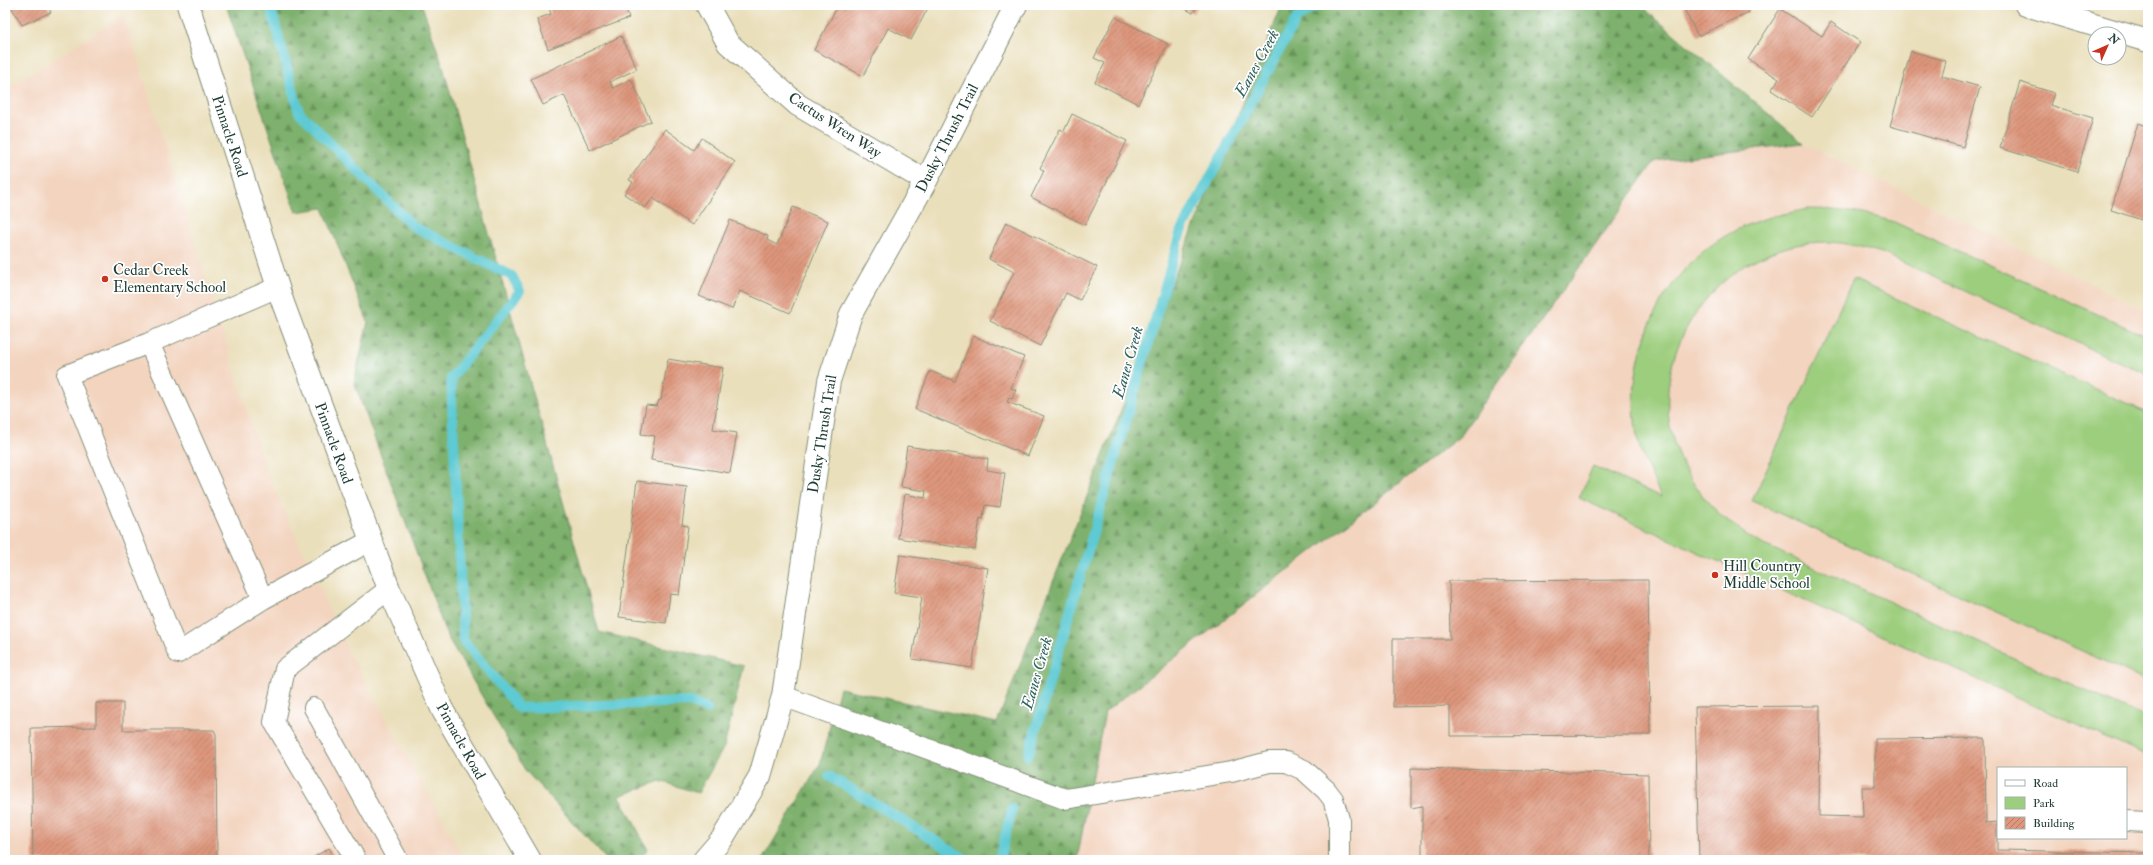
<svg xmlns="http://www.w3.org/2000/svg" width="2153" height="865" font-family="'IM FELL Double Pica',serif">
<defs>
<pattern id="forest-firs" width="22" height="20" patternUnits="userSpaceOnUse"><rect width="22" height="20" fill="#7eb16d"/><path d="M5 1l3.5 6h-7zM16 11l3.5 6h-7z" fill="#67915a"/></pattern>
<pattern id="building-hatch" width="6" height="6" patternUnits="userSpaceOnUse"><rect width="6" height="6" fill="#de967c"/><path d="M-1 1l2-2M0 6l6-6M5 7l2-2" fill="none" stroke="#b37c66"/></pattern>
</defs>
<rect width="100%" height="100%" fill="#fff"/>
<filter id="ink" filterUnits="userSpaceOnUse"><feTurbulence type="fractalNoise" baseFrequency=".025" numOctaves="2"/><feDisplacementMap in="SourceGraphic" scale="8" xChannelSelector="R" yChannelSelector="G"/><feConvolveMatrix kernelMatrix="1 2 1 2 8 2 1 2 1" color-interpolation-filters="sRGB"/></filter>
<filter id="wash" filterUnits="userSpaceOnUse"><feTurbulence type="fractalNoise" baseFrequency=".012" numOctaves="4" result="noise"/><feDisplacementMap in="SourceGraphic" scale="16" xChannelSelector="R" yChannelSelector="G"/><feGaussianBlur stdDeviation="0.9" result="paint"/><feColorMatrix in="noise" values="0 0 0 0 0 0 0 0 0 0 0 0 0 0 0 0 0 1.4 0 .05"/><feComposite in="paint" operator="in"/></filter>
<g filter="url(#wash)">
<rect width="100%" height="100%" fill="#eadfbb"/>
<path fill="#f3d4bf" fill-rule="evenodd" d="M124 15 265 468 349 653 465 860H5V90Z
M1803 143 2148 312V860H1077L1105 712 1459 437 1655 161ZM1998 768H2126V838H1998Z"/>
<path fill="#9dce7e" stroke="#5e8659" d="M1808 209C1838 209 1865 213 1894 222L2148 337V375L1882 253C1865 248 1847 243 1829 242 1720 240 1635 357 1680 459 1698 498 1724 522 1760 543L2148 719V757L1579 498 1593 466 1661 497C1653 478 1643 461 1638 441 1620 353 1666 256 1752 223 1770 216 1789 213 1808 209Z
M1853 279 2148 413V681L1752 501Z"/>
<path fill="url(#forest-firs)" stroke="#4e7750" d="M226 5H422L443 67 599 632 744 666 724 747 698 793 660 781 620 796 648 850 637 860H607L525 770 447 636 354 382 368 322 323 208 296 212Z
M1282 5H1643L1649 13 1803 143 1655 161 1459 437 1105 712 1077 860H762L820 764 840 688 997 723Z"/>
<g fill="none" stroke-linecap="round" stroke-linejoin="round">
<path stroke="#5dcad4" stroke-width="10" d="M270 5 299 112 414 227 512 276 520 291 451 378 463 640 519 708 690 702 707 709
M1028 756 1181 231 1297 18 1316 5
M829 776 967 860
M999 860 1012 809"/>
</g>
<g id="blocks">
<path fill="url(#building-hatch)" d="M10 5H47L51 12 22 25Z
M548 5H625L629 18 548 49 537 19 551 14Z
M838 5H922L928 8 911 40 888 28 863 76 814 50Z
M1178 5H1198L1193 13Z
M1682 5H1746L1749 12 1698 36Z
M1780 9 1822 36 1831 22 1860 42 1812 117 1771 90 1779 79 1748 59Z
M1115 17 1168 44 1138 104 1095 82 1105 63 1094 58Z
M621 36 637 69 610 82 613 88 631 79 651 121 590 150 564 95 543 105 531 79Z
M1911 51 1946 61 1942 76 1980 87 1963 147 1890 126Z
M2020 82 2054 93 2050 105 2093 118 2077 172 2000 148Z
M1072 114 1127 141 1085 225 1031 197 1044 171 1040 168 1060 129 1064 131Z
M2138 123 2148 127V222L2111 210Z
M665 129 694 150 702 138 735 162 692 225 653 198 645 208 624 194 633 182 629 180Z
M793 207 828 221 790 313 740 291 732 309 699 296 730 220 768 236 767 240 777 245Z
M1006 222 1097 267 1080 300 1066 293 1040 346 990 321 1014 272 989 259Z
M973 336 1024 357 1011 388 1016 390 1012 399 1009 398 1007 402 1044 416 1028 456 915 409 930 371 955 381Z
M668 359 723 368 713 429 737 433 730 473 651 460 655 436 641 434 646 405 657 406 659 400H661Z
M907 446 988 459 987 470 1005 473 1000 507 985 505 983 519 980 518 975 550 898 538 905 494 925 498 926 491 901 487Z
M637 481 687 487 682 525 688 526 679 595 670 594 666 623 619 617Z
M900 555 988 568 972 668 912 659 922 597 894 593Z
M1648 580 1650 735 1450 736V706L1393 707V639H1450L1449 581Z
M96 703H123V730H214L216 734 217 860H33L31 728 96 727Z
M1820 706 1819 816 1863 817 1862 787H1875V739L1985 738 1986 823 1997 822V850L2148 853V860H1699L1695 707Z
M1411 768 1648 774 1649 860H1422V806L1411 808Z
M329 848 336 860H309Z"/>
</g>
</g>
<g filter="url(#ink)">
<use href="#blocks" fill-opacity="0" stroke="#848e78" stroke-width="1"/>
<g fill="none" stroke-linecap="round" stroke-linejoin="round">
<defs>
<path id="lane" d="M149 343 67 375 178 653 263 599 370 541
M263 599 149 343 278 287
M783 696 1065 799 1231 772 1269 762H1286L1304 770 1326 790 1333 799 1339 819V860
M314 708 398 860
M2126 821 2148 822
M356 860 274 722 285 669 389 589"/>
<path id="street" d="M707 5 728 43 798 105 926 181
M2026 5 2148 41
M704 860 722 839 760 776 783 696 829 381 851 314 926 181 1016 5"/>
<path id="secondary" d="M188 5 283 303 389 589 443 711 530 860"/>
</defs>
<use href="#lane" stroke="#848e78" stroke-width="22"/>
<use href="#street" stroke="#848e78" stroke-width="24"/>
<use href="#secondary" stroke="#848e78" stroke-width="24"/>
<use href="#lane" stroke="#fff" stroke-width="20"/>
<use href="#street" stroke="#fff" stroke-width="22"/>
<use href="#secondary" stroke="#fff" stroke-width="22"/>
</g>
</g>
<g fill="#c8321e" stroke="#fff" stroke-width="1.5">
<circle cx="105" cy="279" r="4"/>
<circle cx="1715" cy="575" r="4"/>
</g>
<g text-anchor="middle" stroke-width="3.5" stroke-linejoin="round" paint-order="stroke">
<g font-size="15" fill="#1f3d34" stroke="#fff">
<text transform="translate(835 125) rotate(33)" y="5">Cactus Wren Way</text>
<text transform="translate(230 136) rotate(72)" y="5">Pinnacle Road</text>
<text transform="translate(947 138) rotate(-63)" y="5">Dusky Thrush Trail</text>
<text transform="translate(822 434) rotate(-81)" y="5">Dusky Thrush Trail</text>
<text transform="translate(334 443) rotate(70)" y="5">Pinnacle Road</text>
<text transform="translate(461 741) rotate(61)" y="5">Pinnacle Road</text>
</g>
<g font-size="15" fill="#1f3d34" stroke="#fff" text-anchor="start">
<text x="113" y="275">Cedar Creek<tspan x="113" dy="17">Elementary School</tspan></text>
<text x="1723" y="571">Hill Country<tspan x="1723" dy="17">Middle School</tspan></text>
</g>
<g font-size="16" font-style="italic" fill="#2e605c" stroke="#fff">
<text transform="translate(1256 63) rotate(-61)" y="6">Eanes Creek</text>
<text transform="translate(1127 362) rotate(-74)" y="6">Eanes Creek</text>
<text transform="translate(1036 673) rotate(-74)" y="6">Eanes Creek</text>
</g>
</g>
<rect width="2153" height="865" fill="none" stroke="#fff" stroke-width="20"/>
<rect x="1997" y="767" width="130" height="72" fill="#ffffff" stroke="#a5b1ae"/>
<rect x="2005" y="780" width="20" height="6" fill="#ffffff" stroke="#a5b1ae"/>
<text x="2033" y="787" font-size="12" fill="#1f3d34">Road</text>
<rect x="2005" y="797" width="20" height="12" fill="#9dce7e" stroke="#a5b1ae"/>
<text x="2033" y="807" font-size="12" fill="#1f3d34">Park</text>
<rect x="2005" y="817" width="20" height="12" fill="url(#building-hatch)" stroke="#a5b1ae"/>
<text x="2033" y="827" font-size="12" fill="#1f3d34">Building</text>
<g transform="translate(2107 46) rotate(45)"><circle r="19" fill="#ffffff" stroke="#a5b1ae"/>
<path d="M0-3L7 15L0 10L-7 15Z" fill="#c8321e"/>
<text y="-6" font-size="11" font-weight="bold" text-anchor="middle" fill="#1f3d34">N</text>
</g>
</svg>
